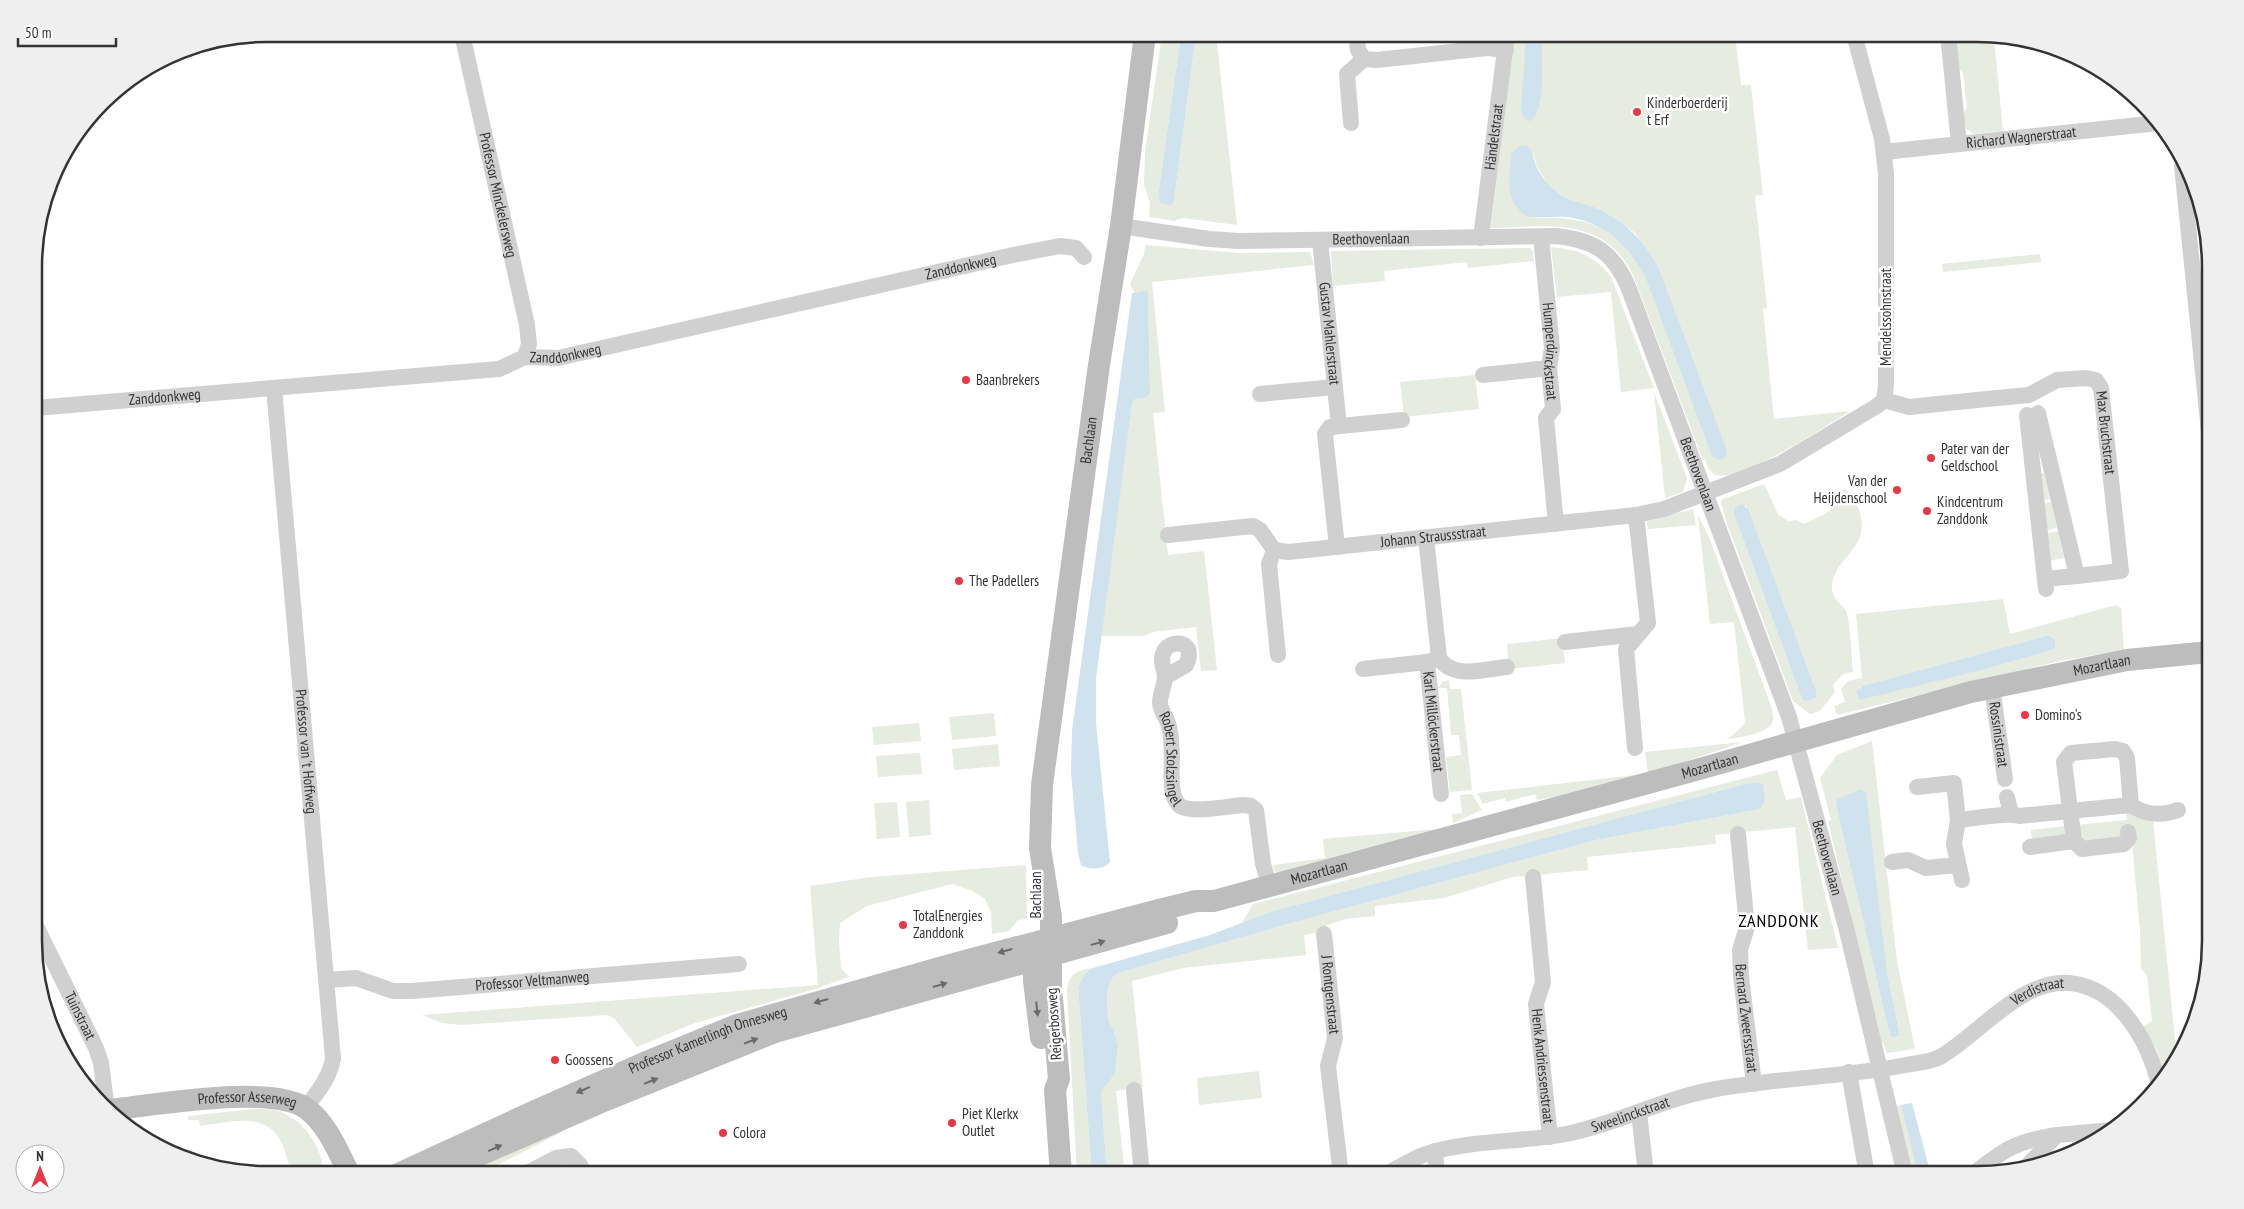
<svg xmlns="http://www.w3.org/2000/svg" width="2244" height="1209" font-family="'PT Sans Narrow',sans-serif">
<rect width="100%" height="100%" fill="#fff"/>
<path fill="#e6ecdf" fill-rule="evenodd" d="M1162 34H1181L1158 197 1173 204 1174 200 1196 34H1216L1237 225 1182 218 1174 221 1149 217 1150 203 1144 185 1145 152Z
M1514 34H1735L1741 85H1751L1763 195 1755 196 1767 308 1763 309 1774 419 1850 411C1825 427 1741 482 1715 475L1709 469 1704 458H1702L1633 275C1604 215 1546 227 1491 228ZM1533 152 1537 167 1548 184 1558 194 1575 203 1609 214 1622 223 1635 233 1660 271 1727 455 1639 263C1611 224 1581 216 1535 218Z
M1960 34H1977L1994 38 2003 131 1974 134 1966 129 1963 113 1967 108 1963 73 1959 69 1956 41Z
M1145 245 1239 253 1310 252 1314 265 1152 282 1165 412 1153 413 1168 555 1204 551 1217 670 1201 671 1196 627 1153 632 1144 636H1100L1132 403 1135 399 1147 397 1150 393 1148 292H1134L1130 284 1144 254Z
M1551 247C1577 249 1595 256 1611 277L1654 388 1621 392 1611 292 1557 297Z
M1530 248 1533 252 1534 261 1468 268 1467 262 1384 271 1385 281 1333 286 1331 251Z
M2040 254 2041 262 1943 272 1942 264Z
M1475 375 1479 409 1404 417 1400 382Z
M1654 392 1687 478 1683 492 1665 498Z
M2044 473 2050 499 2040 501 2038 474Z
M1764 484 1778 514 1788 521 1797 520 1804 524C1822 515 1841 510 1844 488 1852 494 1855 501 1859 510 1872 549 1835 556 1832 585 1831 599 1840 602 1846 611 1850 617 1852 661 1853 672L1843 674 1833 685 1835 692 1820 711 1810 714 1793 701 1726 521 1721 502 1723 499ZM1746 505 1817 693 1816 698 1802 699 1734 514Z
M2051 502 2057 528 2044 531 2041 504Z
M1693 509 1696 525 1648 529 1647 521Z
M1698 515 1709 537 1772 709C1772 713 1774 716 1773 721 1770 733 1739 738 1728 739L1742 727 1745 722 1734 622 1710 624Z
M2058 531 2064 558 2047 561 2044 534Z
M2003 599 2010 634 2116 605 2121 608 2124 650 2060 661 1837 715 1834 706 1845 702 1841 689 1848 681 1862 678 1856 614ZM2046 636 2055 648 2052 650 1982 670 1859 699V688L1862 686Z
M1562 638 1565 663 1509 669 1507 644Z
M1449 680 1450 689H1461L1472 790 1450 792 1446 757 1461 755 1459 735H1451L1447 688H1438L1442 682Z
M994 713 996 736 952 740 949 717Z
M919 723 921 741 874 745 872 727Z
M1872 741 1897 961 1915 1049 1887 1053 1883 1043H1881L1828 821 1831 820 1820 778 1837 755ZM1836 801 1887 973 1900 1034 1890 1036 1836 805Z
M1743 742 1648 774 1645 752Z
M998 744 1000 766 954 770 952 749Z
M920 753 922 774 878 777 876 756Z
M1777 770 1786 800 1801 797 1838 948 1808 950 1795 827 1715 835 1716 844 1587 857 1588 870 1513 877 1444 898 1375 906V916L1345 919 1327 925V931L1304 935 1306 955 1183 968 1132 981 1143 1087 1116 1091 1125 1175H1107L1101 1091 1115 1073 1118 1046 1114 1031 1108 1019 1107 992 1111 979 1118 973 1284 925 1596 840 1760 809 1745 784 1273 911 1242 923 1253 904Z
M1644 774 1573 794 1537 800 1535 794 1506 802 1505 798 1483 804 1477 793Z
M1472 794 1482 810 1453 823 1452 814 1462 813 1460 795Z
M929 800 931 835 909 837 906 802Z
M897 802 900 837 877 839 874 803Z
M2126 811 2153 821 2177 1059 2165 1076 2157 1050 2143 1027 2152 1021 2147 976 2141 968 2140 932 2131 831 2125 838 2082 845 2076 825 2127 820Z
M2064 826 2070 836 2032 843 2031 830Z
M1450 828 1276 876 1273 865 1325 858 1323 839Z
M1026 865 1027 919 1018 920 1009 931 992 934 991 912 985 899 973 891 952 884 867 906 840 923 839 940 841 968 849 977 815 989 692 1024 637 1047 614 1018 607 1015 461 1025 442 1023 422 1015 818 985 810 886 872 877Z
M1093 968 1085 973 1078 987 1092 1175H1077L1067 990C1069 973 1078 970 1093 968Z
M1259 1071 1262 1098 1199 1105 1197 1078Z
M1901 1105 1918 1175H1908L1892 1108Z
M254 1109C260 1109 268 1109 274 1110 303 1117 323 1147 324 1175H292C288 1164 286 1149 279 1138 262 1111 226 1123 200 1126L199 1120H188V1116Z
M558 1124 562 1132 478 1175H443Z"/>
<path fill="#cfe2ee" d="M1181 34H1196L1174 200 1173 204 1170 205 1161 203 1158 197Z
M1526 34H1543C1539 57 1548 105 1531 121L1526 120 1521 112Z
M1520 146H1528C1533 152 1533 158 1536 166 1540 176 1550 187 1558 193 1568 201 1581 203 1593 207 1625 219 1645 242 1660 271L1727 451 1725 458 1718 460 1712 456 1647 281C1632 249 1609 225 1573 218 1557 215 1541 219 1526 216 1503 197 1510 180 1511 153Z
M1145 291 1148 292 1150 393 1147 397 1135 399 1132 403 1096 679V723L1110 862C1104 870 1089 870 1081 865L1078 853 1071 772 1072 730 1132 293Z
M1742 504 1748 509 1817 693 1816 698 1804 701 1802 699 1734 514 1736 506Z
M2046 636H2050L2055 641V648L2052 650 1982 670 1859 700 1857 691 1862 686Z
M1759 783 1763 784 1765 800 1760 809 1596 840 1284 925 1118 973 1111 979 1107 992 1108 1019 1114 1031 1118 1046 1115 1074 1101 1091 1107 1175H1092L1078 987 1085 973 1093 968 1210 935 1273 911 1745 784Z
M1861 789 1866 793 1887 973 1900 1035 1894 1037 1890 1036 1836 805V800Z
M1912 1103 1931 1175H1918L1901 1105Z"/>
<g fill="none" stroke-linecap="round" stroke-linejoin="round">
<g stroke="#d0d0d0" stroke-width="16">
<path id="s1" d="M462 34 527 325 529 344 525 357"/>
<path d="M1356 34 1358 50 1364 59 1377 60 1487 48 1506 50"/>
<path d="M1948 34 1959 144"/>
<path d="M1351 123 1347 74 1364 59"/>
<path id="s2" d="M1884 152 2158 123"/>
<path d="M2182 166 2209 432"/>
<path id="s3" d="M1121 226 1209 239 1239 241 1556 236C1594 240 1614 252 1629 289L1789 717 1847 931 1905 1175"/>
<path id="s4" d="M1541 237 1552 348 1549 368 1553 409 1546 418 1556 524"/>
<path id="s5" d="M1481 238 1507 34"/>
<path id="s6" d="M1320 240 1339 426"/>
<path d="M1483 375 1549 368"/>
<path id="s7" d="M274 388 333 1058C330 1078 317 1092 306 1108"/>
<path d="M1260 394 1335 387"/>
<path id="s8" d="M1884 400 1909 407 1987 399 2029 395 2057 380 2086 378 2096 380 2101 388 2121 571 2077 576 2038 413"/>
<path id="s9" d="M35 408 499 369 525 357 558 358 1013 255 1060 246 1076 248 1084 257"/>
<path d="M2027 415 2046 589"/>
<path id="s10" d="M1168 535 1253 526 1260 530 1274 550 1288 552 1636 515 1664 509 1780 464 1877 406 1884 400 1886 385V174L1882 139 1854 34"/>
<path d="M1337 547 1325 434 1330 427 1402 420"/>
<path d="M1274 550 1269 564 1278 655"/>
<path d="M2045 579 2077 576"/>
<path d="M1565 642 1638 634"/>
<path d="M1439 658C1453 680 1484 669 1507 667"/>
<path id="s11" d="M1427 662 1441 794"/>
<path d="M1363 669 1427 662 1439 658 1426 538"/>
<path id="s12" d="M1165 677 1186 665C1188 661 1189 658 1189 654 1189 639 1166 641 1163 654 1160 661 1164 668 1165 676 1165 685 1160 694 1160 702 1160 711 1166 716 1168 723 1172 734 1171 746 1172 757 1172 770 1168 800 1182 807 1195 813 1229 806 1243 805L1251 806 1256 810 1263 864 1269 884"/>
<path id="s13" d="M1992 687 2005 779"/>
<path d="M1635 748 1626 649 1648 623 1636 515"/>
<path d="M1917 787 1954 783 1958 820 1954 844 1962 880"/>
<path d="M2007 797 2011 814"/>
<path d="M1958 820C1973 819 2007 812 2019 816L2131 805C2145 815 2162 816 2178 810"/>
<path d="M2128 832 2129 838 2124 844 2082 849 2074 841 2064 762 2071 753 2115 749 2123 751 2127 758 2131 805"/>
<path id="s14" d="M1738 834 1747 927 1740 950 1741 977 1754 1084"/>
<path d="M2030 847 2074 841"/>
<path d="M1892 862 1908 860 1926 868 1957 865"/>
<path id="s15" d="M1533 877 1543 982 1536 1004 1550 1137"/>
<path id="s16" d="M36 926 96 1048 101 1063 107 1110"/>
<path id="s17" d="M1324 934 1335 1038 1328 1066 1341 1175"/>
<path id="s18" d="M327 980 356 978 393 991H412L739 964"/>
<path d="M1849 1072 1867 1175"/>
<path d="M1134 1090 1142 1175"/>
<path d="M1639 1112 1646 1175"/>
<path d="M1435 1151 1437 1175"/>
<path d="M2025 1168 2057 1135 2113 1130"/>
<path d="M523 1175 556 1158 571 1156 580 1165 585 1175"/>
<path id="s19" d="M1385 1175C1401 1166 1418 1155 1436 1151 1478 1140 1523 1142 1566 1134 1617 1124 1664 1098 1716 1089 1779 1078 1844 1077 1906 1065 1917 1063 1931 1062 1940 1057 1980 1034 2020 979 2070 983 2120 988 2149 1043 2159 1085"/>
<path d="M1972 1175C2003 1150 2016 1141 2057 1135"/>
<path d="M1977 1175 1998 1173"/>
</g>
<g stroke="#bdbdbd" stroke-width="22">
<path d="M1034 946V981L1041 1038"/>
<path id="s20" d="M107 1110C151 1106 273 1083 307 1109 328 1125 338 1152 350 1175"/>
<path id="s21" d="M396 1175 535 1111 644 1063 737 1025 957 963 1159 910 1196 901H1214L1696 770 1971 692 2127 660 2209 652"/>
<path d="M434 1175 606 1100 775 1032 1167 923"/>
<path id="s22" d="M1061 1175 1055 1090 1059 1079 1051 987V917L1040 848 1042 785 1099 365 1121 226 1145 34"/>
</g>
</g>
<defs><path id="oneway-solid" d="M-6-.8H1V-3.2L6.5 0L1 3.2V.8H-6Z" transform="scale(1.25)"/></defs>
<g fill="#6a6a6a">
<use href="#oneway-solid" transform="translate(1098 943) rotate(-16)"/>
<use href="#oneway-solid" transform="translate(1005 951) rotate(165)"/>
<use href="#oneway-solid" transform="translate(940 985) rotate(-16)"/>
<use href="#oneway-solid" transform="translate(821 1001) rotate(164)"/>
<use href="#oneway-solid" transform="translate(1037 1009) rotate(84)"/>
<use href="#oneway-solid" transform="translate(751 1041) rotate(-21)"/>
<use href="#oneway-solid" transform="translate(651 1081) rotate(-22)"/>
<use href="#oneway-solid" transform="translate(583 1090) rotate(156)"/>
<use href="#oneway-solid" transform="translate(495 1148) rotate(-24)"/>
</g>
<g fill="#e63946" stroke="#fff" stroke-width="2">
<circle cx="1637" cy="112" r="5"/>
<circle cx="966" cy="380" r="5"/>
<circle cx="1931" cy="458" r="5"/>
<circle cx="1897" cy="490" r="5"/>
<circle cx="1927" cy="511" r="5"/>
<circle cx="959" cy="581" r="5"/>
<circle cx="2025" cy="715" r="5"/>
<circle cx="903" cy="925" r="5"/>
<circle cx="555" cy="1060" r="5"/>
<circle cx="952" cy="1123" r="5"/>
<circle cx="723" cy="1133" r="5"/>
</g>
<g text-anchor="middle" stroke-width="5" stroke-linejoin="round" paint-order="stroke">
<g font-size="15" fill="#333" stroke="#fff" text-anchor="start">
<text x="1647" y="108">Kinderboerderij<tspan x="1647" dy="17">t Erf</tspan></text>
<text x="976" y="385">Baanbrekers</text>
<text x="1941" y="454">Pater van der<tspan x="1941" dy="17">Geldschool</tspan></text>
<text x="1887" y="486" text-anchor="end">Van der<tspan x="1887" dy="17">Heijdenschool</tspan></text>
<text x="1937" y="507">Kindcentrum<tspan x="1937" dy="17">Zanddonk</tspan></text>
<text x="969" y="586">The Padellers</text>
<text x="2035" y="720">Domino's</text>
<text x="913" y="921">TotalEnergies<tspan x="913" dy="17">Zanddonk</tspan></text>
<text x="565" y="1065">Goossens</text>
<text x="962" y="1119">Piet Klerkx<tspan x="962" dy="17">Outlet</tspan></text>
<text x="733" y="1138">Colora</text>
</g>
<g font-size="15" fill="#333" stroke="#fff">
<text dy="5" stroke="none"><textPath href="#s5" startOffset="102">Händelstraat</textPath></text>
<text dy="5" stroke="none"><textPath href="#s2" startOffset="138">Richard Wagnerstraat</textPath></text>
<text dy="5" stroke="none"><textPath href="#s1" startOffset="165">Professor Minckelersweg</textPath></text>
<text dy="5" stroke="none"><textPath href="#s3" startOffset="251">Beethovenlaan</textPath></text>
<text dy="5" stroke="none"><textPath href="#s9" startOffset="940">Zanddonkweg</textPath></text>
<text transform="translate(1886 317) rotate(-90)" y="5">Mendelssohnstraat</text>
<text dy="5" stroke="none"><textPath href="#s6" startOffset="94">Gustav Mahlerstraat</textPath></text>
<text dy="5" stroke="none"><textPath href="#s4" startOffset="115">Humperdinckstraat</textPath></text>
<text dy="5" stroke="none"><textPath href="#s9" startOffset="535">Zanddonkweg</textPath></text>
<text dy="5" stroke="none"><textPath href="#s9" startOffset="130">Zanddonkweg</textPath></text>
<text dy="5" stroke="none"><textPath href="#s8" startOffset="272">Max Bruchstraat</textPath></text>
<text dy="5" stroke="none"><textPath href="#s22" startOffset="740">Bachlaan</textPath></text>
<text dy="5" stroke="none"><textPath href="#s3" startOffset="730">Beethovenlaan</textPath></text>
<text dy="5" stroke="none"><textPath href="#s10" startOffset="278">Johann Straussstraat</textPath></text>
<text dy="5" stroke="none"><textPath href="#s21" startOffset="1785">Mozartlaan</textPath></text>
<text dy="5" stroke="none"><textPath href="#s11" startOffset="60">Karl Millöckerstraat</textPath></text>
<text dy="5" stroke="none"><textPath href="#s13" startOffset="48">Rossinistraat</textPath></text>
<text dy="5" stroke="none"><textPath href="#s7" startOffset="365">Professor van 't Hoffweg</textPath></text>
<text dy="5" stroke="none"><textPath href="#s12" startOffset="180">Robert Stolzsingel</textPath></text>
<text dy="5" stroke="none"><textPath href="#s21" startOffset="1380">Mozartlaan</textPath></text>
<text dy="5" stroke="none"><textPath href="#s3" startOffset="1135">Beethovenlaan</textPath></text>
<text dy="5" stroke="none"><textPath href="#s21" startOffset="975">Mozartlaan</textPath></text>
<text transform="translate(1036 895) rotate(-90)" y="5">Bachlaan</text>
<text dy="5" stroke="none"><textPath href="#s18" startOffset="208">Professor Veltmanweg</textPath></text>
<text dy="5" stroke="none"><textPath href="#s17" startOffset="61">J Rontgenstraat</textPath></text>
<text dy="5" stroke="none"><textPath href="#s19" startOffset="690">Verdistraat</textPath></text>
<text dy="5" stroke="none"><textPath href="#s16" startOffset="100">Tuinstraat</textPath></text>
<text dy="5" stroke="none"><textPath href="#s14" startOffset="186">Bernard Zweersstraat</textPath></text>
<text transform="translate(1054 1024) rotate(-94)" y="5">Reigerbosweg</text>
<text dy="5" stroke="none"><textPath href="#s21" startOffset="340">Professor Kamerlingh Onnesweg</textPath></text>
<text dy="5" stroke="none"><textPath href="#s15" startOffset="191">Henk Andriessenstraat</textPath></text>
<text dy="5" stroke="none"><textPath href="#s20" startOffset="141">Professor Asserweg</textPath></text>
<text dy="5" stroke="none"><textPath href="#s19" startOffset="255">Sweelinckstraat</textPath></text>
</g>
<g font-size="18" letter-spacing="1" fill="#000" stroke="#fff">
<text x="1779" y="927">ZANDDONK</text>
</g>
</g>
<path d="M0 0H2244V1209H0ZM267 42H1977A225 225 0 0 1 2202 267V941A225 225 0 0 1 1977 1166H267A225 225 0 0 1 42 941V267A225 225 0 0 1 267 42Z" fill="#efefef" fill-rule="evenodd"/>
<path fill="none" stroke="#333" stroke-width="2.5" d="M267 42H1977A225 225 0 0 1 2202 267V941A225 225 0 0 1 1977 1166H267A225 225 0 0 1 42 941V267A225 225 0 0 1 267 42Z"/>
<g transform="translate(40 1169)"><circle r="24" fill="#ffffff" stroke="#adadad"/>
<path d="M0-4L9 19L0 12L-9 19Z" fill="#e63946"/>
<text y="-8" font-size="14" font-weight="bold" text-anchor="middle" fill="#333333">N</text>
</g>
<path d="M18 38v8h98v-8" fill="none" stroke="#333333" stroke-width="2.5"/>
<text x="25" y="38" font-size="15" fill="#333333" stroke="#ffffff" stroke-width="4" paint-order="stroke">50 m</text>
</svg>
